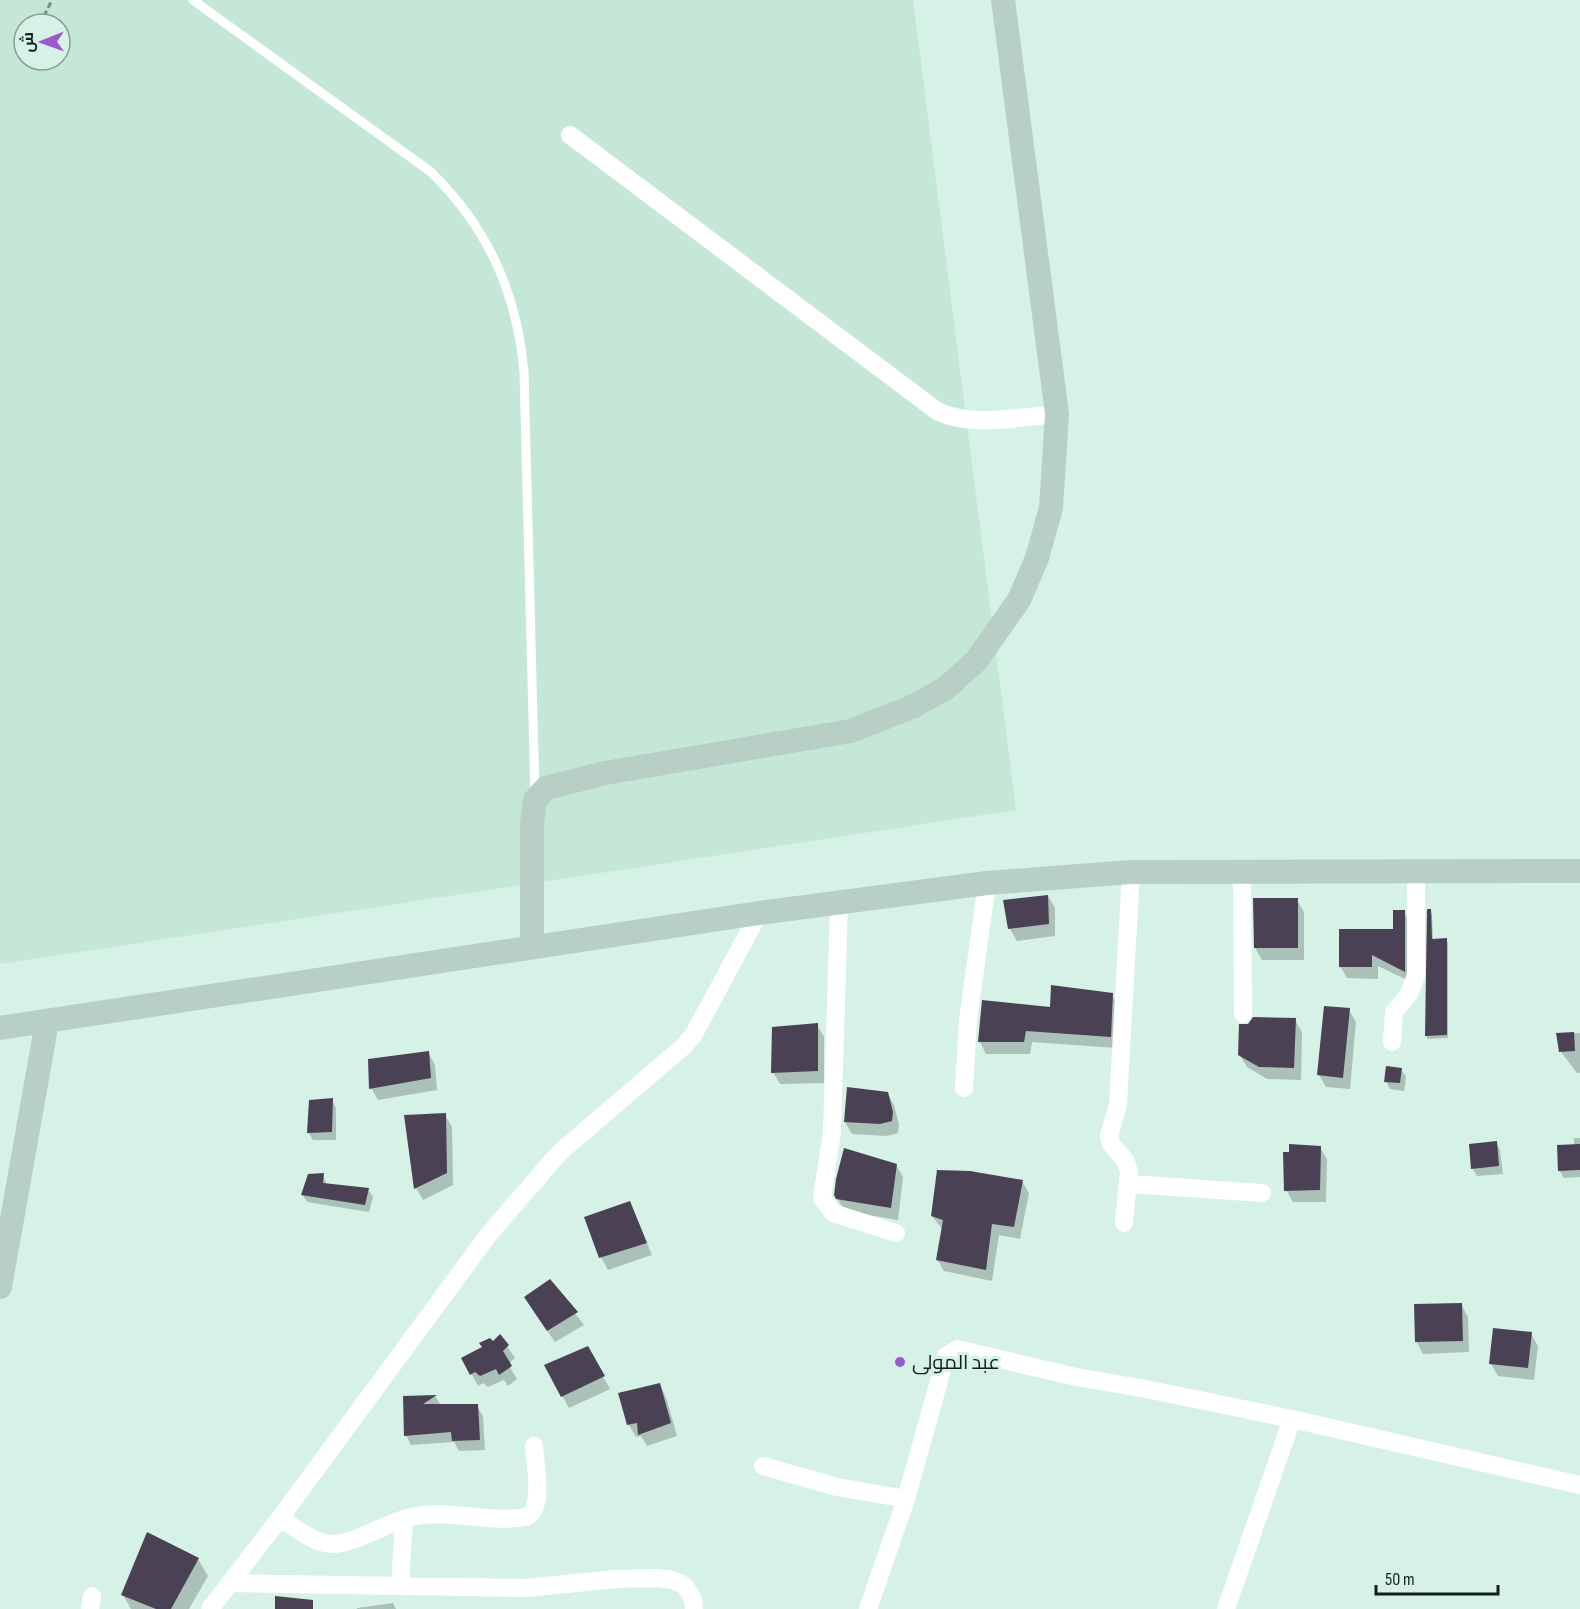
<svg xmlns="http://www.w3.org/2000/svg" width="1580" height="1609" font-family="'Sofia Sans Condensed',Cairo,sans-serif">
<rect width="100%" height="100%" fill="#d6f1e5"/>
<path fill="#c4e7d8" fill-rule="evenodd" d="M0 0H913L1016 810 0 964ZM24 24H60V60H24Z"/>
<path fill="#0003" d="M1048 896 1055 908V936L1017 941 1010 929Z
M1297 900 1304 912V960H1262L1255 948Z
M1429 911 1432 914 1433 940H1446L1448 943V1038L1428 1039 1426 1036Z
M1404 912 1411 924V982L1378 966V979L1347 978 1340 966 1395 930Z
M1112 995 1119 1007 1117 1048 1032 1042 1030 1054H986L980 1042 1051 1009Z
M1349 1010 1356 1022 1350 1089 1326 1087 1319 1075Z
M1295 1020 1302 1032 1301 1080 1267 1079 1247 1067 1240 1055Z
M817 1025 824 1037V1083L780 1084 773 1072Z
M1580 1033V1073H1577L1561 1052 1558 1034Z
M428 1052 435 1065 437 1090 378 1100 371 1088Z
M1401 1069 1406 1077 1404 1091 1390 1089 1386 1081Z
M848 1088 887 1093 894 1105 899 1125 898 1133 887 1136 852 1134 845 1122Z
M332 1100 336 1108V1140H313L308 1132Z
M445 1115 452 1127 453 1185 423 1200 416 1188 406 1117Z
M1574 1138H1580V1177L1564 1178 1559 1170 1574 1146Z
M1496 1142 1500 1150 1503 1174 1477 1176 1473 1169Z
M1320 1147 1327 1159 1326 1202H1293L1286 1190Z
M896 1165 903 1177 898 1220 845 1211 835 1195Z
M323 1175 327 1185 368 1189 373 1197 369 1212 307 1202 302 1194Z
M1022 1181 1029 1193 1020 1239 999 1235 992 1281 944 1271 937 1259 943 1230 932 1216Z
M630 1202 652 1255 608 1270 601 1257Z
M550 1281 584 1325 555 1342 533 1310Z
M1461 1304 1468 1317 1469 1352 1423 1354 1416 1341Z
M1531 1334 1538 1346 1534 1380 1498 1376 1491 1364Z
M500 1336 515 1358 508 1364 517 1379 508 1386 504 1380 488 1387 483 1383 478 1386 463 1358 493 1344Z
M587 1348 610 1389 569 1408 546 1366Z
M659 1384 666 1397 677 1436 647 1446 641 1436 636 1437 629 1425 620 1394Z
M436 1397 441 1406H477L483 1416 485 1450 459 1451 454 1442 411 1445 406 1435 405 1398Z
M148 1534 198 1559 208 1576 189 1609H131L123 1595Z
M393 1603 396 1609H357V1608Z"/>
<path fill="#4a4154" d="M1048 895 1049 924 1008 929 1003 900Z
M1253 898H1298V948H1254Z
M1427 909H1431L1432 939 1447 938V1035L1425 1036Z
M1393 910H1405V972L1372 955V967H1339V929H1393Z
M1051 985 1113 993 1111 1037 1026 1031 1024 1042H978L982 1000 1050 1007Z
M1324 1006 1350 1008 1343 1078 1317 1075Z
M1253 1017 1296 1018 1294 1068 1259 1067 1238 1055 1239 1024H1248Z
M818 1023V1071L771 1073 772 1027Z
M1574 1032 1575 1051 1559 1052 1556 1033Z
M429 1051 431 1078 369 1089 368 1059Z
M1386 1066 1402 1068 1400 1083 1384 1082Z
M847 1087 888 1092 893 1112 892 1121 880 1124 844 1122Z
M333 1098 332 1132 307 1133 309 1100Z
M446 1113 447 1173 414 1189 404 1115Z
M1497 1141 1499 1166 1471 1169 1469 1144Z
M1289 1144 1321 1146 1320 1190 1284 1191 1283 1152H1289Z
M1580 1144V1170L1558 1171 1557 1145Z
M844 1148 897 1164 891 1208 836 1199 834 1195 836 1179Z
M937 1170 970 1171 1023 1180 1014 1227 992 1224 986 1270 936 1260 943 1220 931 1216Z
M324 1173 323 1183 369 1188 365 1205 301 1195 308 1174Z
M630 1201 647 1243 599 1258 584 1217Z
M550 1279 578 1312 547 1331 524 1297Z
M1462 1303 1463 1341 1415 1342 1414 1304Z
M1493 1328 1532 1332 1528 1368 1489 1364Z
M500 1334 509 1345 503 1351 512 1366 499 1375 496 1369 480 1376 475 1372 470 1375 461 1358 482 1347 479 1343 490 1338 493 1341Z
M588 1346 605 1376 561 1397 544 1365Z
M660 1383 671 1423 638 1435 637 1423 627 1425 618 1393Z
M437 1395 423 1404H478L480 1440 452 1441 451 1432 404 1436 403 1396Z
M147 1532 199 1558 171 1609H156L121 1595Z
M275 1596 313 1600V1609H275Z"/>
<g fill="none" stroke-linecap="round" stroke-linejoin="round">
<path stroke="#7a8d85" stroke-width="3" stroke-dasharray="6 3" stroke-linecap="butt" d="M40 24 52 0"/>
<path stroke="#fff" stroke-width="9" d="M193 0 431 172C488 228 517 293 524 372L535 795"/>
<path stroke="#fff" stroke-width="18" d="M570 135 937 411C973 428 1018 417 1057 414
M1242 870 1243 1014
M839 904 832 1132 822 1198 833 1213 896 1233
M1392 1042 1394 1012 1409 994 1416 975V871
M964 1088 968 1020 987 883
M1130 1184 1262 1193
M1124 1223 1129 1171 1125 1160 1111 1144 1109 1136 1118 1104 1131 872
M763 1466 837 1487 906 1499
M280 1518C296 1528 314 1544 333 1544 354 1544 388 1522 411 1517 450 1508 489 1524 526 1517 545 1509 535 1464 534 1446
M230 1583 527 1588 616 1579 656 1578 673 1580 685 1586 693 1599 694 1609
M400 1586 404 1519
M90 1609 92 1596
M210 1609 280 1518 489 1234 559 1153 684 1046 694 1034 759 913
M868 1609 906 1499 946 1356 957 1349 1076 1377 1146 1389 1292 1419 1580 1485
M1226 1609 1292 1419"/>
<path stroke="#b8cfc5" stroke-width="24" d="M532 947V823L535 800 546 788 605 773 851 731 914 706 946 688 976 661 1019 600 1037 558 1051 508 1057 414 1003 0
M0 1028 759 913 987 883 1131 872 1580 871
M0 1287 47 1022"/>
</g>
<circle fill="#9959cf" stroke="#d6f1e5" stroke-width="2" cx="900" cy="1362" r="6"/>
<g text-anchor="middle" stroke-width="6" stroke-linejoin="round" paint-order="stroke">
<g font-size="20" fill="#151f1b" stroke="#d6f1e5" text-anchor="start">
<text x="912" y="1369">عبد المولى</text>
</g>
</g>
<g transform="translate(42 42) rotate(269)"><circle r="28" fill="#d6f1e5" stroke="#899d94" stroke-width="1.5"/>
<path d="M0-4.5L10 22L0 15L-10 22Z" fill="#9959cf"/>
<text y="-9" font-size="16" font-weight="bold" text-anchor="middle" fill="#151f1b">ش</text>
</g>
<path d="M1376 1585v9h122v-9" fill="none" stroke="#151f1b" stroke-width="3"/>
<text x="1385" y="1585" font-size="18" fill="#151f1b" stroke="#d6f1e5" stroke-width="4.5" paint-order="stroke">50 m</text>
</svg>
